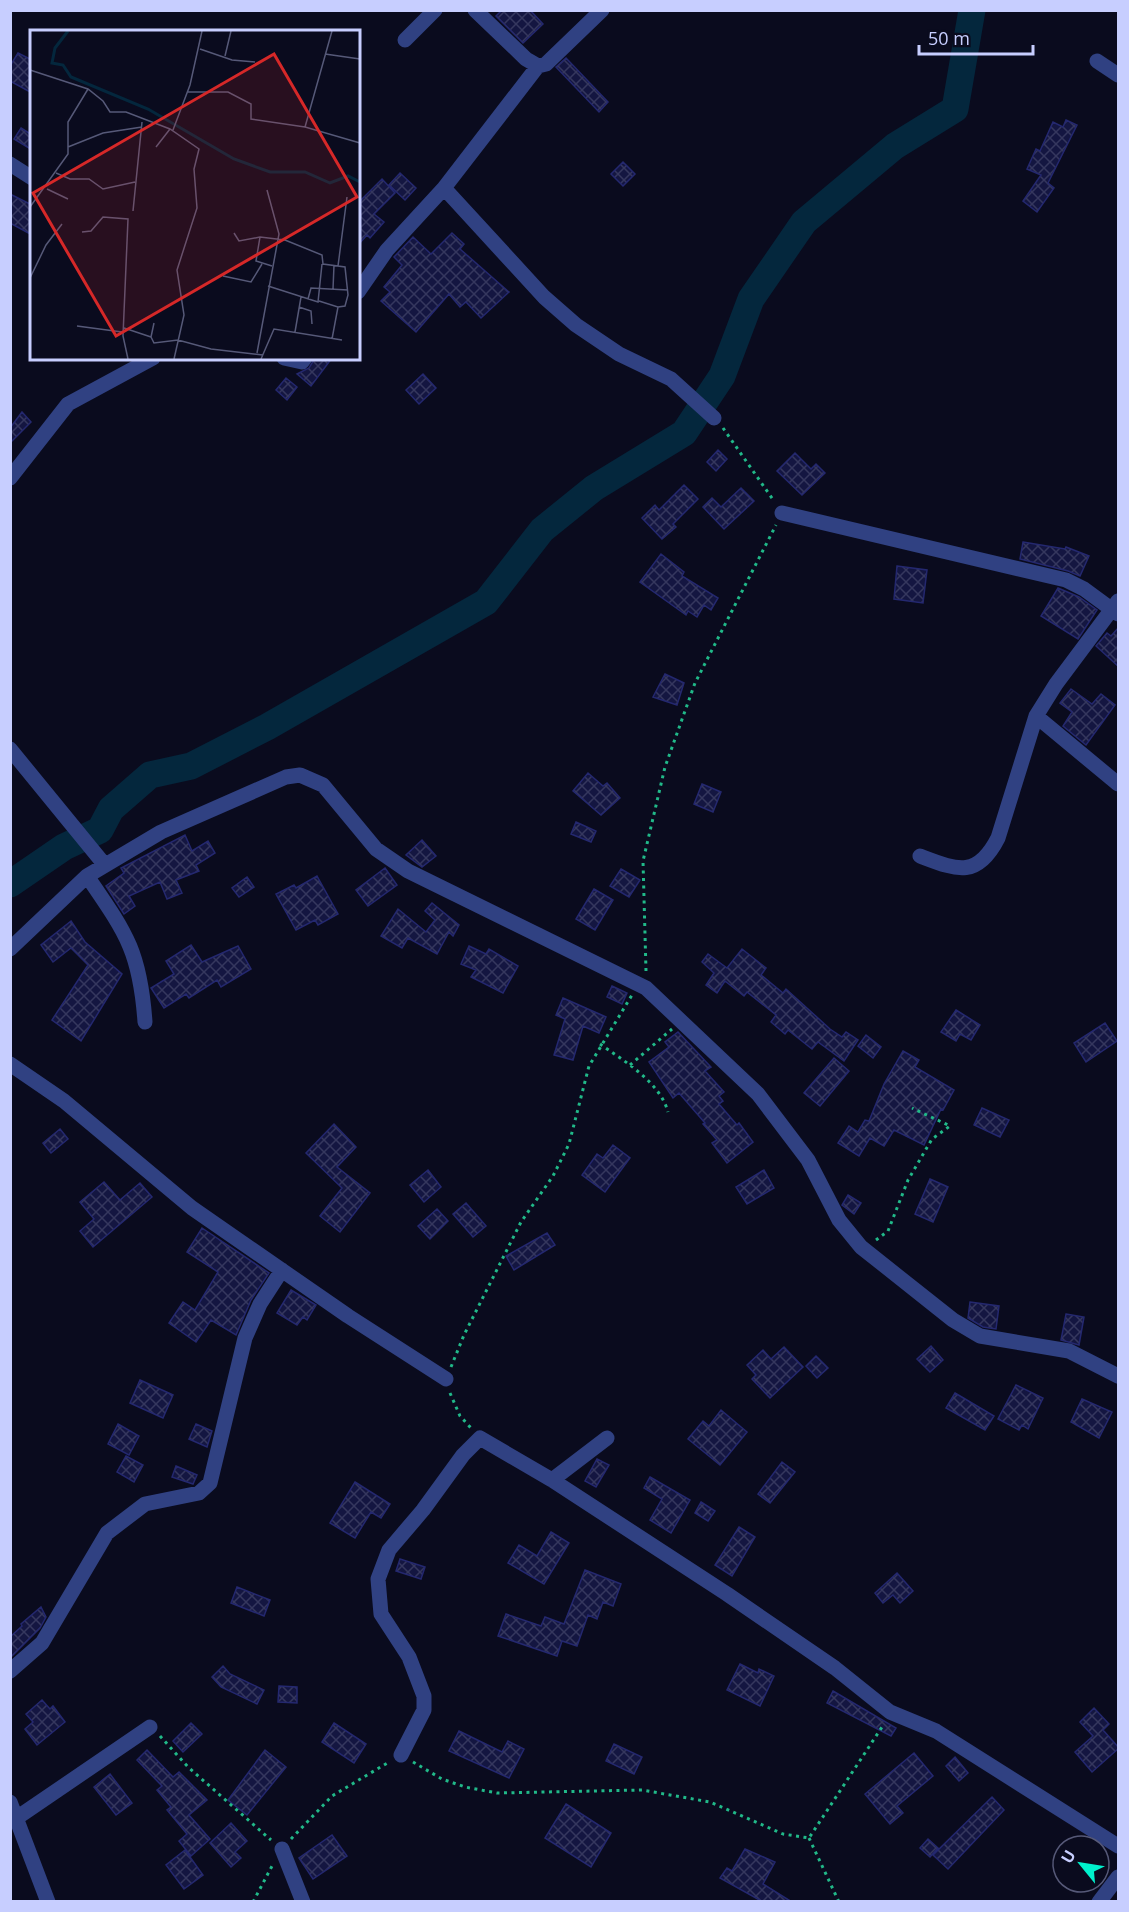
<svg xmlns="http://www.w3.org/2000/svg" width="1129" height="1912" font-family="'Open Sans',sans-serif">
<defs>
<pattern id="building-cross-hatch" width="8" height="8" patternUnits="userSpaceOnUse" patternTransform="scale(1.5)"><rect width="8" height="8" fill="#141641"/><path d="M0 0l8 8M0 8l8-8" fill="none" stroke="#35375e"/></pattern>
</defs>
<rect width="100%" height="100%" fill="#0a0b1e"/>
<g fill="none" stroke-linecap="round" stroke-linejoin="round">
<path stroke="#04273d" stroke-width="27" d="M10 884 64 847 100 830 111 809 150 775 191 766 267 727 486 602 542 530 594 488 684 433 722 376 751 299 804 222 895 146 955 109 972 10"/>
</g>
<path fill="url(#building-cross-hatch)" stroke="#24286f" stroke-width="1.5" d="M502 10H530L543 24 523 43 496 16Z
M18 53 32 60V93L10 81V66Z
M566 58 608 102 599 112 556 67Z
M1066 120 1077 125 1048 183 1054 188 1037 212 1023 201 1041 175 1027 169 1036 149 1040 151 1053 122 1063 127Z
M21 128 32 135V150L14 139Z
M623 162 635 174 623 186 611 174Z
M400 173 416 188 405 200 389 185Z
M382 179 395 193 374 214 384 222 370 238 367 235 358 245V203Z
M10 194 32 205V235L10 223Z
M452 233 464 244 460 249 509 292 481 318 466 302 460 307 449 294 416 332 381 301 390 292 384 287 402 265 394 257 413 237 431 254Z
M315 358H332L311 386 297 374 309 368Z
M423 374 436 388 419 404 406 390Z
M286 378 297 387 287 400 276 390Z
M22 412 31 422 10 443V428Z
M718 450 727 459 716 471 707 462Z
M795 453 811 469 816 464 825 473 802 495 777 471Z
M684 485 698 499 673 524 676 527 662 539 642 518 655 505 659 510Z
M741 488 754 501 724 529 703 507 712 498 721 507Z
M1023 542 1065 549 1066 547 1089 556 1080 576 1068 571 1020 559Z
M661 554 684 572 682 576 718 598 711 610 704 605 697 617 688 611 686 615 640 582Z
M897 566 927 570 923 603 894 599Z
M1058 588 1079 597 1097 610 1078 639 1041 616Z
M1119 627V667L1096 646 1107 633 1111 636Z
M665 674 684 683 677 705 653 697Z
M1071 689 1092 704 1101 694 1115 705 1086 745 1063 726 1072 712 1060 703Z
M588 773 603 786 607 783 620 798 601 815 573 791Z
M702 784 721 792 713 812 694 804Z
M576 822 596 831 591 842 571 834Z
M185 835 192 851 208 841 215 853 196 865 199 871 176 880 182 893 167 899 160 882 129 896 135 906 124 914 106 886 124 873 121 868Z
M422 840 436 856 422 867 406 855Z
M385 868 397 885 368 906 356 890Z
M621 869 640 880 629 897 610 886Z
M317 876 338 914 318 925 315 920 296 930 276 894 294 885 296 888Z
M247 877 254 887 239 897 232 888Z
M594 889 613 900 595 930 576 919Z
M432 903 459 925 453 936 449 932 437 954 408 938 402 948 381 936 398 909 426 932 435 920 425 911Z
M71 921 85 942 122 974 81 1041 52 1020 88 965 71 948 53 962 41 945Z
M191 945 202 962 238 946 251 969 221 987 217 980 189 998 186 994 164 1008 151 988 174 974 166 961Z
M469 946 486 954 489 949 518 966 503 993 471 977 476 970 461 964Z
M742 949 766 968 761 975 783 993 786 989 830 1029 842 1037 846 1032 858 1040 844 1061 818 1042 812 1049 788 1030 785 1034 771 1022 776 1015 747 992 744 996 725 981 717 993 706 985 714 973 702 962 708 954 727 968Z
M612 986 627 993 622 1004 607 997Z
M563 998 606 1017 599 1033 583 1026 573 1060 554 1055 565 1019 556 1015Z
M956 1010 980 1025 971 1040 960 1034 956 1041 941 1032Z
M1105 1023 1117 1041 1086 1062 1074 1043Z
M678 1032 711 1067 705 1071 724 1092 719 1096 723 1101 719 1104 737 1125 739 1123 753 1142 727 1163 712 1143 717 1140 703 1124 705 1123 679 1093 673 1098 649 1062 669 1047 665 1042Z
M866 1035 881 1047 873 1058 858 1046Z
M903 1051 919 1060 915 1067 954 1090 943 1110 941 1109 924 1145 894 1130 884 1146 870 1138 859 1156 838 1143 849 1126 858 1132 865 1120 869 1121 884 1084Z
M834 1058 849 1071 820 1106 804 1093Z
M982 1108 1009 1120 1000 1137 974 1125Z
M334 1124 356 1147 337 1167 370 1193 340 1232 320 1216 342 1188 306 1153Z
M60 1129 68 1139 51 1153 43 1143Z
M613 1145 630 1158 605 1192 582 1175 597 1154 603 1158Z
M428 1170 441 1187 424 1202 410 1185Z
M764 1170 774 1188 747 1204 736 1187Z
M930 1179 948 1187 933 1222 915 1214Z
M104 1182 120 1200 140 1183 152 1197 93 1247 80 1231 94 1219 80 1202Z
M848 1195 861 1203 854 1214 842 1205Z
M466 1203 486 1226 473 1237 453 1214Z
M437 1209 448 1221 430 1239 418 1226Z
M202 1228 269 1273 251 1300 236 1335 211 1320 196 1342 169 1323 183 1302 195 1310 218 1272 187 1252Z
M547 1233 555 1245 514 1270 506 1256Z
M291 1290 316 1305 307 1320 303 1317 297 1325 277 1313Z
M970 1302 999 1306 996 1329 983 1327 968 1318Z
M1066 1314 1084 1317 1079 1345 1061 1340Z
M931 1346 943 1360 930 1372 917 1359Z
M784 1347 803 1367 770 1398 752 1379 756 1375 747 1365 763 1350 771 1359Z
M816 1356 828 1368 817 1378 806 1366Z
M140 1380 173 1395 163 1418 130 1403Z
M1016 1385 1043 1398 1028 1429 1022 1425 1019 1430 998 1419Z
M955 1393 994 1416 985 1430 946 1408Z
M1082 1399 1112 1412 1099 1438 1071 1422Z
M721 1410 747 1432 720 1465 688 1439 703 1421 709 1426Z
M118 1424 139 1436 129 1455 108 1444Z
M196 1424 212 1431 207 1447 189 1439Z
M126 1456 143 1465 134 1482 117 1472Z
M597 1459 609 1465 596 1487 585 1481Z
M782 1462 795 1472 770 1503 758 1494Z
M176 1466 197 1475 193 1484 172 1477Z
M650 1477 690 1500 671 1533 650 1520 662 1499 644 1488Z
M355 1482 390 1504 381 1518 371 1512 355 1538 330 1523Z
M701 1502 715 1511 708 1521 695 1513Z
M739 1527 755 1537 732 1576 715 1565Z
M551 1532 569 1543 544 1584 508 1563 519 1545 537 1556Z
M400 1559 425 1567 421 1579 396 1571Z
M585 1570 621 1584 613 1606 603 1602 597 1619 588 1615 577 1646 562 1641 557 1656 498 1636 506 1614 541 1626 545 1617 564 1624Z
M897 1573 913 1591 900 1603 893 1595 883 1603 875 1593Z
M237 1587 270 1600 264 1616 231 1603Z
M41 1607 46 1617 40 1628 10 1658V1637L22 1626 21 1624Z
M740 1664 758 1673 759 1669 774 1676 760 1706 727 1690Z
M223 1666 230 1674 264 1690 257 1704 221 1687 212 1677Z
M279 1686 297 1687V1703L278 1702Z
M833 1691 896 1728 891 1736 827 1703Z
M42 1700 50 1709 53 1706 65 1722 37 1745 25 1729 33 1722 26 1714Z
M1094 1708 1109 1724 1103 1730 1119 1748 1092 1772 1075 1752 1093 1736 1080 1722Z
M191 1723 202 1734 183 1752 173 1741Z
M334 1723 366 1744 354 1763 322 1742Z
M459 1731 502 1752 508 1741 524 1749 509 1778 449 1751Z
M614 1744 642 1757 634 1774 606 1761Z
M147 1750 173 1777 179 1772 207 1800 189 1815 210 1839 191 1856 179 1841 187 1834 167 1810 171 1807 157 1790 162 1786 137 1760Z
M265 1750 286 1767 247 1815 228 1800Z
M914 1753 933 1776 897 1806 903 1813 890 1824 865 1794Z
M955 1757 968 1773 959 1781 946 1766Z
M110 1774 132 1803 116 1815 94 1787Z
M992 1797 1004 1810 948 1869 933 1855Z
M566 1804 611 1833 591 1867 545 1838Z
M231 1823 247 1841 235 1852 241 1858 231 1867 210 1843Z
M332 1835 347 1856 313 1879 299 1858Z
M928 1839 938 1848 930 1857 920 1848Z
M745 1849 775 1862 763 1884 792 1902H763L720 1878 727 1868 732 1871Z
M185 1850 203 1875 184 1889 166 1865Z"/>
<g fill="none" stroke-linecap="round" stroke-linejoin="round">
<path stroke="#21b989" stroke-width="3" stroke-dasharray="3 4.5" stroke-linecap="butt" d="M723 428 774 501
M646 971 643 861 665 767 695 683 776 525
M600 1044C624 1061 660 1082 668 1112
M630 1065 672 1029
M876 1240 888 1231 908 1180 932 1139 950 1126 912 1108
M451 1367 464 1335 521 1222 553 1176 569 1144 589 1066 632 995
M450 1393 460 1416 471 1428
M160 1736 188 1767 271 1840
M413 1762 442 1779 465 1787 497 1793 642 1790 710 1802 783 1834 809 1838 884 1724
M809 1838 839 1902
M291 1839 332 1796 389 1762
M253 1902 272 1866"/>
<path stroke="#304182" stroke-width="15" d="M475 10 526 59 538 66 546 64 602 10
M405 40 435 10
M1097 61 1118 75
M10 164 32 178
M444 188 544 297 576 325 619 354 671 379 714 418
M358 292 387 250 444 188 538 66
M284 358 302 362 305 358
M10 478 68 404 153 358
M782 513 1066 580 1084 589 1118 614
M1036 716 1118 784
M10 749 104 864
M920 856C957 870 977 879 998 838L1036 716 1056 684 1118 601
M87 876C126 933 140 951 145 1022
M10 949 87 876 161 832 286 777 300 775 323 785 376 849 408 871 646 988 758 1094 808 1160 839 1220 861 1247 953 1320 980 1336 1069 1351 1118 1376
M10 1064 64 1101 192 1208 348 1316 446 1379
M552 1480 607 1438
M10 1671 42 1643 107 1533 145 1504 199 1493 210 1483 245 1338 260 1304 282 1270
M401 1755 424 1710V1696L409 1657 381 1614 378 1579 389 1550 423 1510 463 1455 480 1438 552 1480 727 1594 835 1668 890 1712 936 1731 1118 1846
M10 1802 48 1902
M18 1817 150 1727
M282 1849 303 1902
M1099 1902 1118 1877"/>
</g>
<g transform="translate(30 30)">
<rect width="330" height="330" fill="#0a0b1e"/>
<path fill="none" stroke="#04273d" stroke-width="3" d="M38 1 25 18 22 33 33 35 41 47 118 79 204 129 240 142H275L300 153 318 146 330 152"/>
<path fill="none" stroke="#565978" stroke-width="1.5" d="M302 1 275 97 330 113M170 19 202 30 225 32M295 24 330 29M195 26 201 1M0 40 58 59 73 71 80 82H96L140 99 169 119 164 139 167 178 147 240 154 285 144 329M158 62H198L221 74V89L275 97M143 100 160 55 172 1M38 117 73 103 112 97M126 117 140 99M26 143 40 149H59L73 159 105 152M17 159 38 169M0 177 38 124V92L58 59M103 181 112 92M52 202 61 201 73 187 98 189 93 306 98 329M204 203 209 211 230 207 255 210 292 225 293 234 315 237 318 265 315 276 308 277M230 207 226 231 242 236M308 236 317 167M193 246 221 252 232 234M0 248 16 215 32 194M238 256 288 272 292 234M303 259 304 235M278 269 281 258 318 260M289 271 308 277 302 309M269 277 281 281 282 294M124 293 121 307 124 313 148 310 181 319 233 325M47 296 92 302M94 298 121 307M265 302 271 267M227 323 249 204 237 160M231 329 244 299 312 310"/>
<path fill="#d62828" fill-opacity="0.15" stroke="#d62828" stroke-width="3" d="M244 24 327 167 86 306 3 163Z"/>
<rect width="330" height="330" fill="none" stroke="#c7ceff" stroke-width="3"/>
</g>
<rect width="1129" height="1912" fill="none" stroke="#c7ceff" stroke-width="24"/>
<g transform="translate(1081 1864) rotate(300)"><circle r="28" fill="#0a0b1e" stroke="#565978" stroke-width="1.5"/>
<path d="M0-4.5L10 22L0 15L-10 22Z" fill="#00f2cd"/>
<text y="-9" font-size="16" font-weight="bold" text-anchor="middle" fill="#c7ceff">U</text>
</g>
<path d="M919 45v9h114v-9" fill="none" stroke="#c7ceff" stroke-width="3"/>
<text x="928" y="45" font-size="18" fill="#c7ceff" stroke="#0a0b1e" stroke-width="4.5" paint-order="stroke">50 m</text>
</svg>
